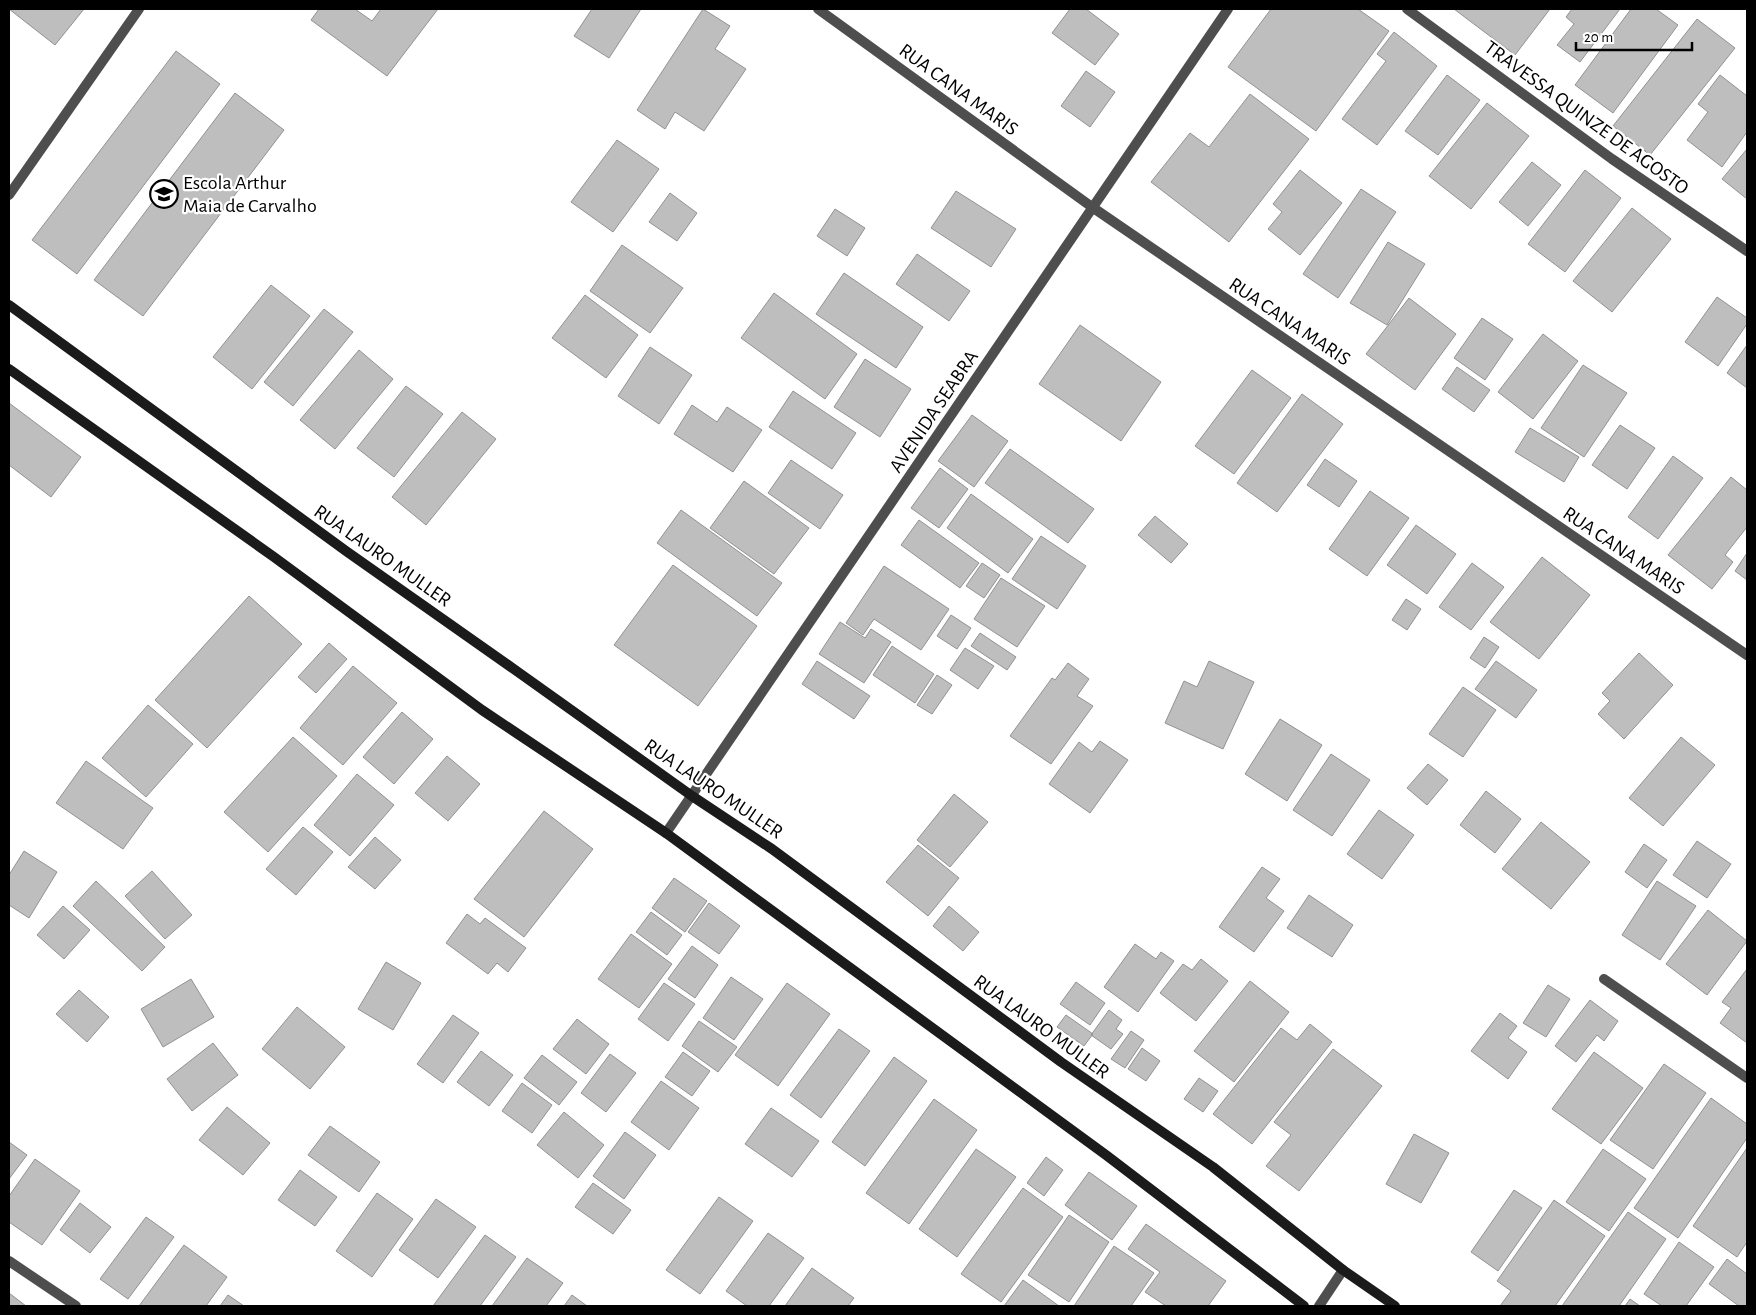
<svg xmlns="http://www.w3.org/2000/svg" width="1756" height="1315" font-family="'Alegreya Sans',sans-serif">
<rect width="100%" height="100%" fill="#fff"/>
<path fill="#bebebe" stroke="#929292" d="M9 9H84L55 45Z
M319 9H355L372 21 381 9H438L387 76 311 20Z
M592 9H641L609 58 574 36Z
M703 9 730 26 715 49 746 69 704 131 675 112 665 129 637 110Z
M1070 9H1086L1119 34 1095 65 1052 33Z
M1271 9H1358L1389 31 1316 131 1228 67Z
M1454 9H1550L1515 55Z
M1572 9H1620L1580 62 1557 45 1574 24 1566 17Z
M1631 9H1656L1678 25 1613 113 1575 85Z
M1697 19 1735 48 1650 155 1613 126Z
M1394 32 1437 66 1377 145 1342 119 1386 61 1377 54Z
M176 51 220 84 77 274 32 240Z
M1086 71 1115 92 1090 127 1061 106Z
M1447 75 1480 100 1438 155 1405 131Z
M1720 75 1747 96V132L1722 167 1687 140 1708 112 1698 104Z
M235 93 284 130 143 316 94 280Z
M1250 94 1309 139 1229 242 1151 182 1190 133 1209 147Z
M1487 103 1529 136 1471 209 1429 176Z
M617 140 659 169 613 232 571 202Z
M1747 149V199L1722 179Z
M1532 162 1561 185 1528 226 1499 202Z
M1300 170 1342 203 1300 255 1268 229 1282 212 1273 204Z
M1585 170 1621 198 1565 272 1528 244Z
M1361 189 1396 212 1338 298 1303 274Z
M956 191 1016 229 991 267 931 228Z
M670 193 697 213 677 241 649 222Z
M1632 208 1671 239 1612 312 1573 281Z
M835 209 865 228 847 256 817 236Z
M1388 242 1425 264 1387 325 1350 303Z
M622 245 683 288 650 333 590 291Z
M917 254 970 291 949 321 896 284Z
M844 273 923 327 896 368 816 314Z
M271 285 310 316 252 389 213 357Z
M774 293 857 354 825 399 741 338Z
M585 295 638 335 606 378 552 338Z
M1717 297 1747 318V324L1718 366 1685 342Z
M1409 298 1456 334 1415 390 1366 354Z
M324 309 353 332 293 406 264 382Z
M1482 318 1513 339 1485 380 1454 358Z
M1080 325 1161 382 1121 441 1039 384Z
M1543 334 1578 361 1533 419 1498 392Z
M1747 345V388L1727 373Z
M650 347 692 375 659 424 618 396Z
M359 350 393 379 335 449 300 420Z
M865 359 911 389 880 437 834 407Z
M1583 365 1627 393 1584 457 1541 428Z
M1457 367 1490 390 1474 412 1442 389Z
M1252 370 1291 398 1234 474 1195 446Z
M406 386 443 414 394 477 357 448Z
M793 391 856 433 832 469 769 427Z
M1302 394 1343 424 1277 512 1237 483Z
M9 403 81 457 51 497 9 465Z
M692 405 717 422 727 407 762 430 733 472 674 434Z
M462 412 496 439 426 525 392 497Z
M972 415 1008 441 974 487 938 461Z
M1620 425 1655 448 1627 489 1592 465Z
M1530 428 1579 457 1564 482 1515 452Z
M1010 449 1094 509 1068 543 985 483Z
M1673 456 1703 478 1658 539 1628 517Z
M1325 459 1357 481 1339 507 1307 485Z
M791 460 843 495 820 529 768 493Z
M940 468 968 489 939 528 911 508Z
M1731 477 1747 490V527L1725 555 1733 562 1712 589 1668 555Z
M744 481 809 528 774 574 710 528Z
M1370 491 1409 518 1367 576 1329 549Z
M971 494 1033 539 1008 573 947 528Z
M681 510 782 583 757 616 657 543Z
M1155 516 1188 544 1171 563 1138 535Z
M919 520 979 563 960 588 901 545Z
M1416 525 1456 554 1427 594 1387 565Z
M1041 536 1086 566 1057 609 1012 579Z
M1747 553V580L1735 571Z
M1542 557 1590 595 1539 659 1490 622Z
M982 563 1000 575 984 598 966 586Z
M1472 563 1504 587 1471 630 1439 607Z
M673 565 757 626 698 706 614 645Z
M884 566 949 609 921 650 874 619 863 635 846 623Z
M1001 578 1045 606 1017 647 974 619Z
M249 596 302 644 207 748 155 700Z
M1406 599 1421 609 1407 630 1392 620Z
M951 615 971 628 957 649 937 636Z
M840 622 865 638 871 629 891 642 864 683 819 654Z
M980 633 1016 657 1007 670 971 646Z
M1484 637 1499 647 1485 668 1470 658Z
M329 643 347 659 316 693 298 677Z
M892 646 934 674 915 703 873 675Z
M965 648 994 666 978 689 950 670Z
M1639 653 1673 685 1624 739 1598 714 1610 701 1602 693Z
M817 661 870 696 854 719 802 684Z
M1209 661 1254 682 1223 749 1165 723 1184 681 1197 687Z
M1496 661 1537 690 1516 718 1475 689Z
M1068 663 1089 679 1077 696 1093 706 1051 764 1010 736 1052 678 1055 680Z
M353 666 397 703 343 765 300 728Z
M937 675 952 685 932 714 917 705Z
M1463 687 1496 710 1463 757 1429 734Z
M148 705 193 744 146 797 102 758Z
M402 712 433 739 394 784 363 757Z
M1280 719 1322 745 1287 801 1245 774Z
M293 737 337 776 268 852 224 812Z
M1681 737 1715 765 1663 826 1629 798Z
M1100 741 1128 760 1090 813 1049 784 1079 742 1092 752Z
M1331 754 1370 780 1332 836 1293 810Z
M447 756 480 784 448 821 415 793Z
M86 761 153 808 123 849 56 803Z
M1428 764 1448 780 1427 805 1407 788Z
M357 774 394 805 350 856 314 825Z
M1486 791 1521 819 1495 853 1460 825Z
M954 794 988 822 950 867 917 840Z
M1379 810 1414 835 1382 879 1347 854Z
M544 811 593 849 524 937 474 899Z
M1541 822 1590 862 1551 909 1502 869Z
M303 827 333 852 296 895 266 869Z
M375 837 401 860 375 889 348 867Z
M1697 841 1731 864 1707 898 1673 875Z
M1644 844 1667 860 1647 888 1625 872Z
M918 845 959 878 928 916 886 882Z
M24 851 57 872 29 918 9 905V875Z
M1262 867 1280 879 1266 898 1284 911 1254 952 1219 927Z
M152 871 192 915 165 939 125 896Z
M674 878 707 901 685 932 652 908Z
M96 881 165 947 142 971 73 906Z
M1657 881 1696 906 1660 960 1622 935Z
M1309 895 1353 925 1332 957 1287 928Z
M709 903 740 926 719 954 688 932Z
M63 906 90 930 64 959 37 935Z
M949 906 979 932 963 951 933 926Z
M1708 910 1747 941 1707 995 1666 964Z
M651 912 682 935 667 955 636 932Z
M467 914 480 924 485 918 526 948 508 972 497 963 488 974 446 943Z
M631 934 672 964 639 1008 598 979Z
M1135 944 1156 959 1161 952 1174 961 1138 1012 1104 987Z
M692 946 718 965 695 998 668 979Z
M1201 959 1228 981 1196 1021 1160 993 1183 964 1192 970Z
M386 962 421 983 393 1030 358 1009Z
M1747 969V1043L1720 1023 1731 1008 1722 1002Z
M731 977 763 999 734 1040 703 1018Z
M191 979 214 1017 163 1047 141 1009Z
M1250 981 1289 1012 1234 1082 1194 1051Z
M1076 982 1105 1003 1090 1025 1060 1004Z
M664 983 695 1004 668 1041 638 1019Z
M787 983 830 1014 778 1086 735 1055Z
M1548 985 1570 999 1546 1037 1523 1023Z
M79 990 109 1017 87 1042 56 1014Z
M1590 1000 1618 1021 1604 1041 1597 1035 1576 1062 1555 1046Z
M297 1007 345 1047 310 1089 262 1049Z
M1109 1010 1122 1020 1116 1029 1123 1034 1111 1049 1091 1035Z
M1500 1013 1517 1026 1508 1038 1527 1052 1508 1079 1471 1051Z
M453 1015 479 1033 443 1083 417 1064Z
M1066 1015 1093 1034 1084 1046 1057 1027Z
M577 1019 609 1044 586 1074 553 1049Z
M699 1021 737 1047 718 1072 682 1046Z
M1310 1024 1332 1042 1252 1144 1213 1114 1281 1028 1297 1040Z
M839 1029 870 1051 821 1118 790 1095Z
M1131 1031 1144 1040 1125 1068 1111 1059Z
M213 1043 238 1075 192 1111 167 1079Z
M1142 1048 1160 1061 1146 1081 1128 1069Z
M1333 1049 1382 1086 1299 1191 1266 1166 1291 1135 1274 1122Z
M481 1051 513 1075 489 1106 457 1082Z
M683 1052 710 1071 692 1096 665 1077Z
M1594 1052 1643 1088 1601 1144 1552 1109Z
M610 1054 636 1073 606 1112 581 1093Z
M542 1055 577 1082 559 1105 524 1078Z
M894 1057 927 1081 865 1166 832 1142Z
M1664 1064 1706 1093 1653 1169 1610 1140Z
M1199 1078 1218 1091 1203 1112 1184 1099Z
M661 1081 699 1108 669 1150 631 1122Z
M522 1083 552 1105 532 1133 502 1111Z
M1711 1098 1747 1124V1138L1678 1238 1634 1208Z
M934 1099 977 1130 909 1224 866 1193Z
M227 1107 270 1143 243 1175 199 1140Z
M771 1108 819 1141 792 1177 745 1144Z
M564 1112 604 1145 578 1178 537 1145Z
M330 1126 380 1162 359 1192 308 1155Z
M625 1132 656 1155 624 1199 593 1176Z
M1414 1134 1449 1153 1421 1203 1386 1184Z
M9 1142 27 1155 9 1179Z
M1747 1148V1242L1737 1257 1693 1226Z
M976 1149 1016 1177 957 1257 919 1229Z
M1603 1149 1646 1179 1609 1231 1566 1202Z
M1046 1157 1063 1170 1044 1196 1027 1183Z
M35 1159 80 1191 42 1245 9 1222V1196Z
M300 1170 337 1197 315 1226 278 1200Z
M1089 1172 1137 1206 1112 1240 1065 1205Z
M593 1183 631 1210 613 1234 575 1207Z
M1023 1188 1063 1217 1001 1302 961 1274Z
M1514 1190 1542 1208 1498 1271 1471 1252Z
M377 1193 413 1219 372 1277 336 1251Z
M719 1197 753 1221 700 1294 666 1270Z
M436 1199 476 1227 438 1278 399 1250Z
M1554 1200 1605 1236 1555 1306H1500L1511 1291 1497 1281Z
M80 1203 111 1227 90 1253 60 1230Z
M1628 1212 1666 1239 1619 1306H1562Z
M1069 1215 1109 1242 1069 1302 1028 1275Z
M146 1217 174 1237 128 1299 100 1279Z
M1146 1224 1226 1281 1208 1306H1166L1145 1292 1160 1272 1128 1249Z
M768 1233 804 1258 769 1306H747L726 1291Z
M485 1235 516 1257 480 1306H433Z
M1679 1242 1714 1267 1686 1306H1662L1644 1294Z
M184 1245 227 1277 206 1306H139Z
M1114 1246 1154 1273 1131 1306H1074Z
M527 1258 563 1283 546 1306H492Z
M1727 1259 1747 1274V1306H1739L1709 1284Z
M812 1268 854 1298 848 1306H785Z
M1023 1280 1059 1306H1004Z
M9 1293 26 1306H9Z
M228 1295 244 1306H220Z
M572 1295 587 1306H564Z
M1630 1299 1640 1306H1625Z"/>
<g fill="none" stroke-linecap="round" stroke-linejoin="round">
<path stroke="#4e4e4e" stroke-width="10" d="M818 9 1092 207 1747 655
M1407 9 1612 159 1747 251
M9 195 139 9
M666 833 1228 9
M1604 979 1747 1078
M9 1261 76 1306
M1319 1306 1343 1270"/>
<path stroke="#1b1b1b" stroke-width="10" d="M9 305 346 551 518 672 692 796 772 849 1061 1062 1213 1167 1343 1270 1395 1306
M9 369 274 557 482 710 666 833 1106 1155 1304 1306"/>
</g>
<defs>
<symbol id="school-ring" viewBox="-11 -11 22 22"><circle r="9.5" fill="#fff" stroke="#000" stroke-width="1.5"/><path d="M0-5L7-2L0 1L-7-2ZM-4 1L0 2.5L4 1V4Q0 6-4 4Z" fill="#000"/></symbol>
</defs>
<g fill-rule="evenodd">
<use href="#school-ring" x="148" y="178" width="32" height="32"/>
</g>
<g text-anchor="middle" stroke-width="4.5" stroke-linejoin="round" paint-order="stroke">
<g font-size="20" fill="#000" stroke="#fff">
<text transform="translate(959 89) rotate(36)" y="7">RUA CANA MARIS</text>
<text transform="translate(1587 117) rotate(36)" y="7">TRAVESSA QUINZE DE AGOSTO</text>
<text transform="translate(1290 321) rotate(34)" y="7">RUA CANA MARIS</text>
<text transform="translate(933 411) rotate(-56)" y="7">AVENIDA SEABRA</text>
<text transform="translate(1624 550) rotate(34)" y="7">RUA CANA MARIS</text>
<text transform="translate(383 555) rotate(35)" y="7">RUA LAURO MULLER</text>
<text transform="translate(714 788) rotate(34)" y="7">RUA LAURO MULLER</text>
<text transform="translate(1042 1026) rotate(36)" y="7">RUA LAURO MULLER</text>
</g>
<g font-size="20" fill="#000" stroke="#fff" text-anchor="start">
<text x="183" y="189">Escola Arthur<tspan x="183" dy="23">Maia de Carvalho</tspan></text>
</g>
</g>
<rect width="1756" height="1315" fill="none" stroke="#000000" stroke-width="20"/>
<path d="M1576 42v8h116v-8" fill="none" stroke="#000000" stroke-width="2.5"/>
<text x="1584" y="42" font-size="15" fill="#000000" stroke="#ffffff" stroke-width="4" paint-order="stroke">20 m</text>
</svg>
